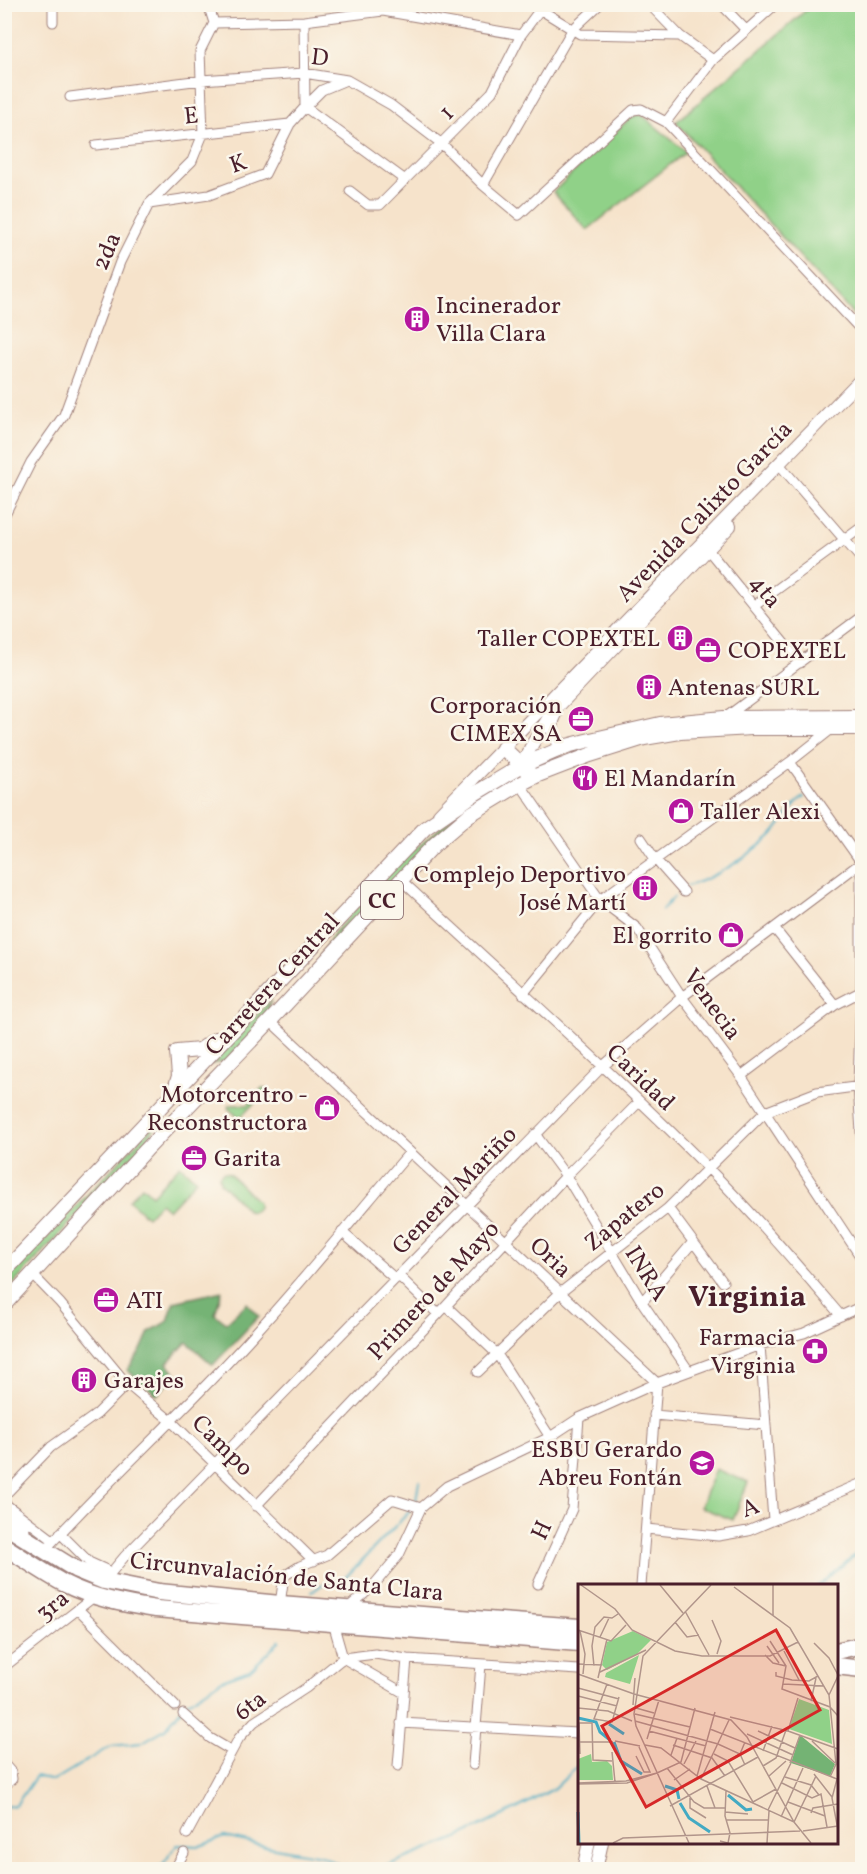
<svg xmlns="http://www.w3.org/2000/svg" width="867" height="1874" font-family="Vollkorn,serif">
<rect width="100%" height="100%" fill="#fbf7ec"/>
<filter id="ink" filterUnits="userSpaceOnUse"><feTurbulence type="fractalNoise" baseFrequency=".0167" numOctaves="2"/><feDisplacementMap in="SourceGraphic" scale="12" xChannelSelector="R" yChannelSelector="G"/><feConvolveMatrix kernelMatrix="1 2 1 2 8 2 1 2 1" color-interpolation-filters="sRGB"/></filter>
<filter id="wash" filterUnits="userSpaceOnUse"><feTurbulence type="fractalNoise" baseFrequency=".008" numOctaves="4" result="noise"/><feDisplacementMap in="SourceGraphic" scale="24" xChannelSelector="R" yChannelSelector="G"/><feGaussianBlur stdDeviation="1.35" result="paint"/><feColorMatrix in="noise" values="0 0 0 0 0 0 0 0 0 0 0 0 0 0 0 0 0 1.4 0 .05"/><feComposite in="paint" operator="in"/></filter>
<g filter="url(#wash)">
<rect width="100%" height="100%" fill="#f6e3cb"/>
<path fill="#90d188" stroke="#6d785a" stroke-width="1.5" d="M812 5H862V324L676 122Z
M636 115H642L686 152 587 230 553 192 631 117Z
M506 783 439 833 319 958 335 932 400 862 447 822Z
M271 1000 264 1021 226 1061 212 1064Z
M262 1088 268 1090V1093L262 1100 259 1098 241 1117H238L228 1108 229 1105H248Z
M163 1115 145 1143 5 1293 4 1283Z
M180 1165 196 1180 168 1210 160 1203 147 1217 129 1200 142 1186 152 1195Z
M223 1172 229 1173 258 1202C259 1207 257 1211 252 1212L248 1211 220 1182 219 1176Z
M715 1469 748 1482 733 1520 700 1507Z"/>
<path fill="#74b374" stroke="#5f6950" stroke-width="1.5" d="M222 1291 215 1314 226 1323 247 1303 259 1316 213 1365 187 1342 167 1363 176 1374 157 1395 127 1370 140 1352 149 1332 168 1321 174 1302Z"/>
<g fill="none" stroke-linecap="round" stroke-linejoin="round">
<path stroke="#43aac3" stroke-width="2" d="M687 886C717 877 747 857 771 836 783 824 790 806 804 797
M662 910 674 897
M416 1501 419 1481
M818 1586 862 1549
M312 1592 323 1584 341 1582 410 1511
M4 1807 16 1805 36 1776 53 1781 111 1746 141 1743 165 1729 186 1703 222 1680 250 1670 268 1653 280 1640
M153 1870 163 1864 177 1845 200 1846 224 1837 275 1848 322 1856 350 1870
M376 1870 457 1838 518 1808 555 1788 579 1765"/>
</g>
</g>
<g filter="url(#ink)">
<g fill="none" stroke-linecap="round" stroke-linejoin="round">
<defs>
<path id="street" d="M53 4V22
M649 4 680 36 713 60
M721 4 746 30
M541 10 580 34 680 36
M304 21 305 107 405 180
M214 23 304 21 383 11 521 35
M70 97 201 80 304 73 347 80 391 105 442 144 483 185 519 215 633 110 641 109 666 122 862 331
M666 122 713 60 776 4
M96 145 290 124
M483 185 572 30 600 4
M350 191 368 205H380L492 92 521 35 544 4
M149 204 209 195 265 174 290 124 305 107 322 90 346 80
M779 464 862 560
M4 516 31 462 64 415 120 262 149 204 192 161 203 134 200 51 214 23 208 4
M705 546 800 663
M754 606 862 527
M726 717 862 616
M790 762 861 862V991L858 1086 862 1147
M520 784 600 900 637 928 682 997 741 1076 862 1259
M641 838 655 859 684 892
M401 880C503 975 608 1068 707 1167 754 1214 798 1266 841 1316
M774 928 835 1005
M523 994 600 900 790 762 833 728
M270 1021 657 1383 641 1586
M741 1076 835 1005 862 991
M535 1134 566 1176 642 1302 689 1371
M668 1208 723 1282
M342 1232 392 1276 401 1278 438 1314
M33 1275 60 1303 127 1384 171 1421 314 1561
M642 1302 693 1242
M446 1306 497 1354 550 1437
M760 1345 773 1520
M478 1372 560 1293 668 1208 765 1112 817 1092 862 1086
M654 1415 766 1425
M4 1496 51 1447 97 1414 127 1384
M4 1503 53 1540
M256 1506 446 1306 566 1176 639 1102
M4 1511 25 1530
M646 1529 718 1536 748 1531 862 1483
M60 1533 89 1562 111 1572
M44 1551C112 1476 188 1408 256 1332 309 1274 359 1212 410 1152
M104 1581 125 1556 602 1067 682 997 862 862
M538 1584 572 1509 579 1418
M280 1604 284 1576 300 1566 327 1555 392 1499 421 1508
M348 1608 373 1586 399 1555 421 1508 447 1486 550 1437 579 1418 657 1383 760 1345 804 1333 862 1306
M78 1609 175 1706
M343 1658 375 1654 407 1659 579 1670
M343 1658 404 1693
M4 1667 95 1596
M183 1714 210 1738 232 1751
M401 1723 577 1733 579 1731
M4 1764 11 1772 12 1779 4 1786
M473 1765 481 1664
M398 1766 407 1659
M187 1834 239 1738 254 1722 306 1688 343 1658 333 1623
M174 1870 184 1853"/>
<path id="secondary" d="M556 714C549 726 552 742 567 746
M521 766 533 743 551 714 730 526
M439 814 862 378
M583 1870 589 1842
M596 1870 602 1842"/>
<path id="primary" d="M503 748 528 771
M174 1092 179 1076 177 1052 200 1050 216 1039
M4 1272 425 828 476 793 521 766 567 746 586 741 660 724 724 718 862 717
M4 1305 146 1150 270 1021 401 880 435 844 469 815 520 784 538 775 590 755 644 738 680 732 752 728H862"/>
<path id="highway" d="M4 1525 75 1569 104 1581 159 1592 280 1604 579 1627
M4 1546C24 1559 43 1572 63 1583 92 1598 124 1604 156 1609L579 1643
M836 1651 862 1645
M836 1666 862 1669"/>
</defs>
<use href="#street" stroke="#a0817b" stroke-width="11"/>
<use href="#secondary" stroke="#a0817b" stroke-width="14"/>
<use href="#primary" stroke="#a0817b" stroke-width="16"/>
<use href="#highway" stroke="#a0817b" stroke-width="19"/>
<use href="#street" stroke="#fff" stroke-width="9"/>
<use href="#secondary" stroke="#fff" stroke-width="12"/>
<use href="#primary" stroke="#fff" stroke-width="14"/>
<use href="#highway" stroke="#fff" stroke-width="16"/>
</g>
</g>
<defs>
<symbol id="building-disc" viewBox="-11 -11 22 22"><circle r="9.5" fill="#b5179e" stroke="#fbf7ec"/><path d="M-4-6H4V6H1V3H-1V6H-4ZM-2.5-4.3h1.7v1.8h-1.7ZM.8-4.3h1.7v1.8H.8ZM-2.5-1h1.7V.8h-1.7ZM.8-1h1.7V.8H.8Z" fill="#fff"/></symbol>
<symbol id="office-disc" viewBox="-11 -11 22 22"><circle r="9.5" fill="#b5179e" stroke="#fbf7ec"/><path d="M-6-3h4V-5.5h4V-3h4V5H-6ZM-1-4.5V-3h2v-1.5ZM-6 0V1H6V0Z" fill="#fff"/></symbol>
<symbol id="restaurant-disc" viewBox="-11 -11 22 22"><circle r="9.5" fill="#b5179e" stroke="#fbf7ec"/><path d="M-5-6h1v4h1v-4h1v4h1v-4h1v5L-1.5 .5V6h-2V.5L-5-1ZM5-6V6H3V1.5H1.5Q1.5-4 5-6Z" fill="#fff"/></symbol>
<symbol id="shop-disc" viewBox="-11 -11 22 22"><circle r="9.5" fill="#b5179e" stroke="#fbf7ec"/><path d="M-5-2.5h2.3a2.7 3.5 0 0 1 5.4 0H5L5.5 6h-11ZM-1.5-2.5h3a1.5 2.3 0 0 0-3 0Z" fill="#fff"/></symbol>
<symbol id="pharmacy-disc" viewBox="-11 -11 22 22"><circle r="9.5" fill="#b5179e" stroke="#fbf7ec"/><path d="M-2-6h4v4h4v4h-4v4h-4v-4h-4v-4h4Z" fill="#fff"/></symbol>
<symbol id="school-disc" viewBox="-11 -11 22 22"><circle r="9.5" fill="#b5179e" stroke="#fbf7ec"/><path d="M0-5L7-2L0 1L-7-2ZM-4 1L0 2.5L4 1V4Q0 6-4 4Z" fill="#fff"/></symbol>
</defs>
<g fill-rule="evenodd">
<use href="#building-disc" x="402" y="304" width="30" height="30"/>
<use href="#building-disc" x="665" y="623" width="30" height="30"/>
<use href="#office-disc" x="693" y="635" width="30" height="30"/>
<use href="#building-disc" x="634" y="672" width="30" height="30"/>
<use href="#office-disc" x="566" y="704" width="30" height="30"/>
<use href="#restaurant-disc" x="570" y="763" width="30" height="30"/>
<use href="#shop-disc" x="666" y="796" width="30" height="30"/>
<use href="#building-disc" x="630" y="873" width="30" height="30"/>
<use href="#shop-disc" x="716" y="920" width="30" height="30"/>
<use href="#shop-disc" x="312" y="1093" width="30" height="30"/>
<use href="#office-disc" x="179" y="1143" width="30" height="30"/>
<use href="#office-disc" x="91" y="1285" width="30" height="30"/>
<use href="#pharmacy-disc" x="800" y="1336" width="30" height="30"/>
<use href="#building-disc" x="69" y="1365" width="30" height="30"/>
<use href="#school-disc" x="687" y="1448" width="30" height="30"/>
</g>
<g text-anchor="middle" stroke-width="5" stroke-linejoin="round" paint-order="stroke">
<rect fill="#fbf7ec" stroke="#7f6065" stroke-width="1.5" x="361" y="881" width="42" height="38" rx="4.5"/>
<g font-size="22" font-weight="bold" fill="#4a1f2b">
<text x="382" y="908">CC</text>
</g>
<g font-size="24" fill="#4a1f2b" stroke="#fbf7ec">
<text transform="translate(320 57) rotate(7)" y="8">D</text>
<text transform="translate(446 112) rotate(-46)" y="8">1</text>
<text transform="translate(191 115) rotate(-6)" y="8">E</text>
<text transform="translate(238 163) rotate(-20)" y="8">K</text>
<text transform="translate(106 251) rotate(-67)" y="8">2da</text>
<text transform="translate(704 511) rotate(-46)" y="8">Avenida Calixto García</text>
<text transform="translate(766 591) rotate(51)" y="8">4ta</text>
<text transform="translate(272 984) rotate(-47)" y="8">Carretera Central</text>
<text transform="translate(713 1004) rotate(54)" y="8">Venecia</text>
<text transform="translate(641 1077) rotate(44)" y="8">Caridad</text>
<text transform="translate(454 1190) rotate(-46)" y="8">General Mariño</text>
<text transform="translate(624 1216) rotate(-39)" y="8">Zapatero</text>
<text transform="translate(551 1257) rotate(43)" y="8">Oria</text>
<text transform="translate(647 1273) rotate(58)" y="8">INRA</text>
<text transform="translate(433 1290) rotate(-47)" y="8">Primero de Mayo</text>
<text transform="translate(223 1445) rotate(45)" y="8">Campo</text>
<text transform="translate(750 1507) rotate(-20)" y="8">A</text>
<text transform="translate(541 1530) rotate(-65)" y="8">H</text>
<text transform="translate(287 1576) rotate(6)" y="8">Circunvalación de Santa Clara</text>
<text transform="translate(52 1605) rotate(-38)" y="8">3ra</text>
<text transform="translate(250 1705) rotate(-38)" y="8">6ta</text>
</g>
<g font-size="24" fill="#4a1f2b" stroke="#fbf7ec" text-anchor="start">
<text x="436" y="313">Incinerador<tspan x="436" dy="28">Villa Clara</tspan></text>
<text x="660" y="646" text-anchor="end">Taller COPEXTEL</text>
<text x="728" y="658">COPEXTEL</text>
<text x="668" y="695">Antenas SURL</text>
<text x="562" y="713" text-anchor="end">Corporación<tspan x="562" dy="28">CIMEX SA</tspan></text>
<text x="604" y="786">El Mandarín</text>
<text x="700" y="819">Taller Alexi</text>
<text x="626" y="882" text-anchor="end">Complejo Deportivo<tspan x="626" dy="28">José Martí</tspan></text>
<text x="712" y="943" text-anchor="end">El gorrito</text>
<text x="308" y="1102" text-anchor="end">Motorcentro -<tspan x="308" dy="28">Reconstructora</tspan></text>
<text x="214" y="1166">Garita</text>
<text x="126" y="1308">ATI</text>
<text x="796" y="1345" text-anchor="end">Farmacia<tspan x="796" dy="28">Virginia</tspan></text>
<text x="104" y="1388">Garajes</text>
<text x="682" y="1457" text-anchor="end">ESBU Gerardo<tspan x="682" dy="28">Abreu Fontán</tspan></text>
</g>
<g font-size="30" font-weight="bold" fill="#4a1f2b" stroke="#fbf7ec">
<text x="747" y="1306">Virginia</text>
</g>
</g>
<g transform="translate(578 1584)">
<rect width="260" height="260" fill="#f6e3cb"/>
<path d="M55 47 73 56 59 70 29 86 24 81 29 58ZM61 71 52 100 27 93 28 89ZM221 115 251 126 254 160 211 145ZM13 170 14 178 29 177 34 182 35 196H0V175Z" fill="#90d188"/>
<path d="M222 151 257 180 252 192 213 179Z" fill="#74b374"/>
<path fill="none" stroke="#43aac3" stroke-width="3" d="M0 134 18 138 22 148 32 156M31 140 46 150M36 158 43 177 64 190M87 202 99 206 101 215M150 211 168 226 174 225M102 219 111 234 132 248M0 228 1 259"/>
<path fill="none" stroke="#b1958b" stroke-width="1.5" d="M3 1 37 25 54 46 97 67 124 72H192L220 58M82 1 105 29M195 1V31M156 3 212 44 251 111 258 180 252 193M107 27 131 71M134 36 143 57 139 70M97 38 109 53 121 51M0 46 33 57 48 41M2 47 7 70 5 90M22 53 31 34M192 57 208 82 204 105 252 123 260 132M236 59 251 74 260 91M189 62 201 79M206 67 221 96M187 71 195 79 208 82M0 80 24 81M16 82 14 62 17 43 26 33 34 34 40 30M22 88 68 66M198 88V92L214 96 231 97 240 92M0 90 56 110 153 136 169 153 216 238 233 259M20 94 29 55M29 100 16 135 34 138 41 113M205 100 246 102M0 104 41 115M251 111 260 92M0 112 39 122M233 117 238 94M55 121 57 94M0 124 30 127 54 137M58 124 76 129M57 130 112 143M152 133 210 147 260 165M57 137 140 160 162 170 167 181M0 139H14L15 176 34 177M1 139 2 170M132 145 259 195 254 214 260 246M71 147 128 162M180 147 217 164M210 147 220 114M169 150 215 171M69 155 81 116M37 157 62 162M234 157 257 179M0 158H35M67 161 83 164 123 195 216 238 238 192M95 161 134 174 147 192M185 167 194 142M34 168 37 198M136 170 150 177 175 218 198 205M93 171 99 154M58 172 66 188H72L61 163M212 179 222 151M106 180 118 157M185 182 198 174 208 146M89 184 116 218 126 224H147M133 187 162 170 167 158M79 189 103 178 117 124M236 190 254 213M119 192 137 128M191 192 208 177M207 193 233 201 241 211M123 195 151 136M96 196 112 185M0 199 48 197 79 189 49 199 0 200M204 199 234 214 243 210 249 243M129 202 137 224M112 214V224L128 234M210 218 247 232M92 222 180 173M190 226 213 179M147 228 170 230M233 229 235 224 260 220M203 233 225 184M148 236H190M225 247 260 242M142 257 150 259 152 249 147 232 148 207M35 259 45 254 222 247M111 259 58 142 56 130 65 72 133 1M189 259 191 227"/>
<path fill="#d62828" fill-opacity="0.15" stroke="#d62828" stroke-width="3" d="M198 46 242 126 68 223 24 142Z"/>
<rect width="260" height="260" fill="none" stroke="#4a1f2b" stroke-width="3"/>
</g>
<rect width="867" height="1874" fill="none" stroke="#fbf7ec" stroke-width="24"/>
</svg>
